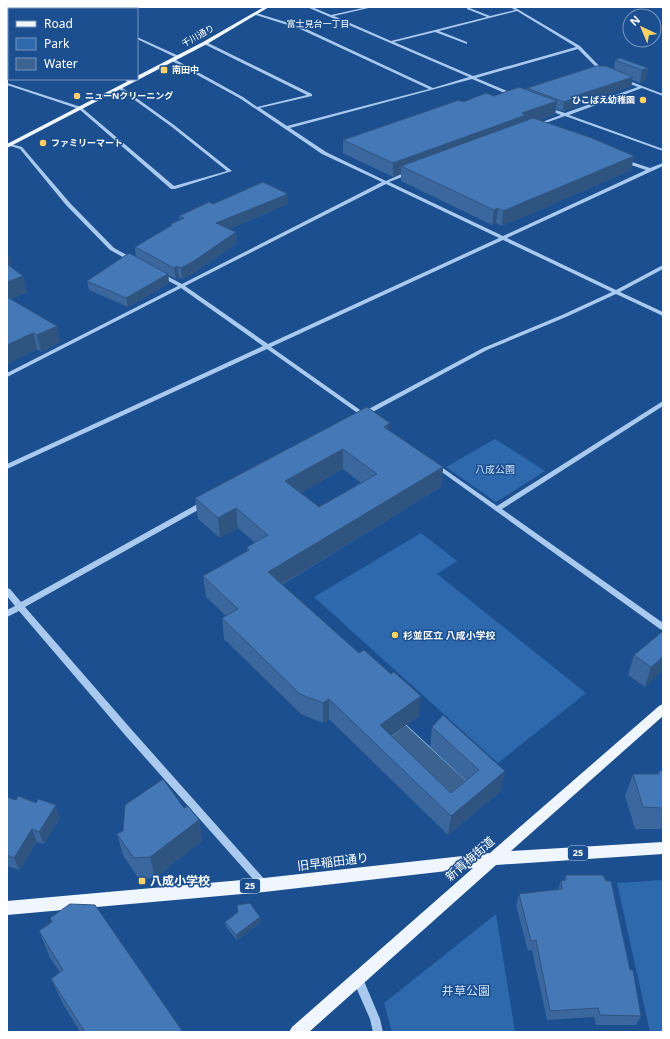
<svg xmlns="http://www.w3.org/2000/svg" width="670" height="1039" font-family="'Noto Sans','Noto Sans JP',sans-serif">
<rect width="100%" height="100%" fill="#1b4f8f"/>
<path fill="#2e69ad" d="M495 439 545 471 496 502 446 467Z
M421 533 457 561 437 574 586 693 498 763 314 597Z
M663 880V1032H650L617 883Z
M496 914 515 1032H392L384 1003Z"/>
<path fill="#3c6290" stroke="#9cc4f0" d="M406 725 476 790 449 812 379 745Z"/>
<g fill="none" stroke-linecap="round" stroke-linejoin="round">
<path fill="#a9c9ee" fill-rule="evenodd" d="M13 7H17L20 9H16Z
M76 7H80L83 9H79Z
M133 7H137L133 9H129Z
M307 7H312L331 15 367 7H373L334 16 391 41 487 17 467 9V7L490 16 515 10 510 7H514L580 46 604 71V73H602L578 49 476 78 514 94V96H512L472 79 290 128 326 152 386 181 406 172H410V174L389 182 503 236 646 170 622 162V160H626L650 168 663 163V166L507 238 616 290 663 265V269L620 292 663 312V316L616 294 566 317 487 350 367 415 369 417 366 419 267 349 7 469V464L263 346 181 288 9 376 7 377V373L178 286 159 276V274H163L182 284 382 182 322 154 241 99 172 61V59H174L243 97 257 107 307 95 204 44V42H206L312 94V96L260 108 287 126 429 89 300 29 256 15V13L302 27 433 88 469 77ZM517 11 576 47 473 76 394 42 435 32 467 44V42L439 31ZM386 184 499 238 268 344 185 286ZM503 240 612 292 562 315 483 348 363 412 271 347Z
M7 35H9V37H7Z
M137 37 179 56 180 57 177 58 137 39Z
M123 79H128L133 82 130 83Z
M624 79 663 94V96L642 88 569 115 663 149V151L565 116 537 126 534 125 561 115 546 109V107L565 113 638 87 623 81 622 80Z
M7 83 81 107 174 186 227 171 172 127 118 88 121 87 174 125 232 171 175 189H171L79 109 7 85Z
M7 143 22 147 70 203 114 248 134 259V261H130L110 250 66 205 20 149 7 145Z
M663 401V406L502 509 663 623V630L660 629 432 465 435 463 437 464 497 506Z
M203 501H207L208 503 207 505 25 607 131 729 267 882 269 885 267 888 264 890 261 888 125 735 19 611 7 617V610L15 606 7 596V588L10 589 21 602Z
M357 973 361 974 380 1019 383 1032H373L370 1019 352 978 353 974Z"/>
<path fill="#f0f6ff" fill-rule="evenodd" d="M264 7H269L207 44 7 148V144L132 79H137V76L203 42Z
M663 704V716L511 851 663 842V854L496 865 309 1032H289L292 1027 473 868 264 892 7 915V901L264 878 490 853 659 706Z"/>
</g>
<path fill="#3a679d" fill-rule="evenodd" d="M615 60 648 68 645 81 640 83 632 80 631 86 579 104 578 106 563 111 556 109 555 114 539 120 634 156 631 170 502 226 496 223 492 225 401 181V174L393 177 343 153V140L463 102 526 90 527 88 614 69Z
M213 204H288L229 229 236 232 237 243 195 272 182 279 179 277 176 279 168 275 169 283 128 307 89 290 87 281 136 257 135 247 171 226V224L180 220 179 216Z
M7 254 12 268 23 276 27 292 10 299 57 326 60 342 41 352 37 349 7 364Z
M390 431 443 467 441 487 282 585 419 716 391 736 451 793 466 781 430 747 432 727 443 715 501 791 448 835 329 719 323 723 301 714 224 639 222 618 226 616 206 597 203 576 247 551V547L255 543 238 528 220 538 198 519 195 498ZM343 469 361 483 319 507 300 493Z
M634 655 663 670 645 687 628 675Z
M659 771H663V829H635L625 796 633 774H658Z
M7 797 60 818 44 844 37 842 19 870 7 866Z
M184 808 199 820 202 841 155 878 139 879 123 855 117 834Z
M566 875 630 970 641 1016 636 1025H596L594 1017 547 1020 532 950 528 951 516 905 519 894 558 889 561 881 564 880Z
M260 917 261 922 237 940 226 927 225 922Z
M50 918 183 1032H80L63 1004 51 979 60 972 50 958 39 931 51 922Z"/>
<path fill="#305480" d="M648 68 645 81 640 83 642 70Z
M633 77 631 86 579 104 578 106 563 111 564 102 578 95Z
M557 101 555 114 524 125 401 166V174L393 177V163L522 113Z
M634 156 631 170 502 226 503 211Z
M288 194V204L217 234 216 223Z
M498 208 496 223 492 225 494 210Z
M236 232 237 243 195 272 182 279 181 268Z
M10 256 13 272 7 274V257Z
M177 266 179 277 176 279 174 268Z
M168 274 169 283 128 307 126 298Z
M23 276 27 292 7 300V282Z
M57 326 60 342 41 352 37 335Z
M33 333 37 349 7 364V345Z
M390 423 389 443 384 427Z
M343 449V469L286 501 285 481Z
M443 467 441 487 269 592 268 572Z
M236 508 238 528 220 538 218 518Z
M663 657V670L645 687 651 667Z
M421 696 419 716 379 745 380 725Z
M329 699V719L323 723V703Z
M505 771 501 791 448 835 451 816Z
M56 805 60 818 44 844 39 832Z
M199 820 202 841 155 878 150 857Z
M32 829 37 842 19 870 14 858Z
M260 917 261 922 237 940 236 935Z"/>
<path fill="#4478b7" stroke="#305480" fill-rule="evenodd" d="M620 58 648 68 642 70 615 60Z
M596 66H606L633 77 578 95 580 96 564 102 527 88Z
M519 87 557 101 522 113 526 115 393 163 343 140 459 100 463 102 486 93 494 96Z
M533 118 592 138 634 156 503 211 498 208 494 210 401 166Z
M263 182 288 194 216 223 236 232 194 261 181 268 177 266 174 268 135 247 172 225 171 224 184 218 179 216 209 202 213 204Z
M129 253 168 274 126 298 87 281Z
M7 264 23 276 7 282Z
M7 297 57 326 37 335 33 333 7 345Z
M367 407 390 423 384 427 443 467 268 572 359 653 364 650 391 674 394 672 421 696 380 725 451 793 479 770 432 727 443 715 505 771 451 816 329 699 323 703 300 694 222 618 238 609 203 576 249 550 247 547 268 535 236 508 218 518 195 498ZM343 449 377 474 319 507 285 481Z
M663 631V657L651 667 634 655Z
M659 771H663V808L643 807 633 774H659Z
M163 779 184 808 188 806 199 820 150 857 134 858 117 834 123 831 125 805Z
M18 796 36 803 38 799 56 805 39 832 32 829 14 858 7 855V797L16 800Z
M566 875H603L606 881H611L630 970H633L641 1016 600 1015 598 1008 550 1011 536 940 531 941 519 894 562 889 561 881 566 880Z
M250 903 260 917 236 935 225 922 238 912 237 905Z
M70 904 95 905 183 1032H85L51 979 63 970 39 931 52 922 50 918Z"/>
<g fill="#ffd166" stroke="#1b4f8f" stroke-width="1.5">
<rect x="160" y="66" width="8" height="8" rx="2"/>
<circle cx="77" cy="96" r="4"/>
<circle cx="643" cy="100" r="4"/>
<circle cx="43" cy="143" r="4"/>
<circle cx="395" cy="635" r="4"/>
<rect x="138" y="877" width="8" height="8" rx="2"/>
</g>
<g text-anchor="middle" stroke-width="3" stroke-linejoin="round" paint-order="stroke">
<g font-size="9" fill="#fff" stroke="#1b4f8f">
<text x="318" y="27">富士見台一丁目</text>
</g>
<g font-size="9" fill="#fff" stroke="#1b4f8f">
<text transform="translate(198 36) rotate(-29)" y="3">千川通り</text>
</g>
<g font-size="9" font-weight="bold" fill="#fff" stroke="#1b4f8f" text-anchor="start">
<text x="172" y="73">南田中</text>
<text x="85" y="99">ニューNクリーニング</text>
<text x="635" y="103" text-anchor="end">ひこばえ幼稚園</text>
<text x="51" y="146">ファミリーマート</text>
</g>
<g fill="#1b4f8f" stroke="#bbcadd" stroke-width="1">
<rect x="568" y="846" width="20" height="14" rx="3"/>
<rect x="240" y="879" width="20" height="14" rx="3"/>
</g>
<g font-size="9" font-weight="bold" fill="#fff">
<text x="578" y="856">25</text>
<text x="250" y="889">25</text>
</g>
<g font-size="10" fill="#cfe3fa" stroke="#1b4f8f">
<text x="495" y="473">八成公園</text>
</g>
<g font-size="10" font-weight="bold" fill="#fff" stroke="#1b4f8f" text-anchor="start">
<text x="403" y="639">杉並区立 八成小学校</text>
</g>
<g font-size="12" fill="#fff" stroke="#1b4f8f">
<text transform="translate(470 859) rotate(-41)" y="4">新青梅街道</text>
<text transform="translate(333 862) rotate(-7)" y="4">旧早稲田通り</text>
</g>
<g font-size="12" font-weight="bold" fill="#fff" stroke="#1b4f8f" text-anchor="start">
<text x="150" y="885">八成小学校</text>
</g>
<g font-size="12" fill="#cfe3fa" stroke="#1b4f8f">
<text x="466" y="995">井草公園</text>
</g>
</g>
<rect width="670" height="1039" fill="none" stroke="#ffffff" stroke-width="16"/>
<rect x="8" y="8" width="130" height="72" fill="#1b4f8f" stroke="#7695bc"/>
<rect x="16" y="21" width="20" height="6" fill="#f0f6ff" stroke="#7695bc"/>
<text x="44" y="28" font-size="12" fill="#ffffff">Road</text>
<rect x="16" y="38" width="20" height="12" fill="#2e69ad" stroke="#7695bc"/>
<text x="44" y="48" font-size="12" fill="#ffffff">Park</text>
<rect x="16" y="58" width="20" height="12" fill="#3c6290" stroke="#7695bc"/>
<text x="44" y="68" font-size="12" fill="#ffffff">Water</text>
<g transform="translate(642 28) rotate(316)"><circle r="19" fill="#1b4f8f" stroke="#7695bc"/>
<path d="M0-3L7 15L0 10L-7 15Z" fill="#ffd166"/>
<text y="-6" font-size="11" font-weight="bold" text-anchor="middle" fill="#ffffff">N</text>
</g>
</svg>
